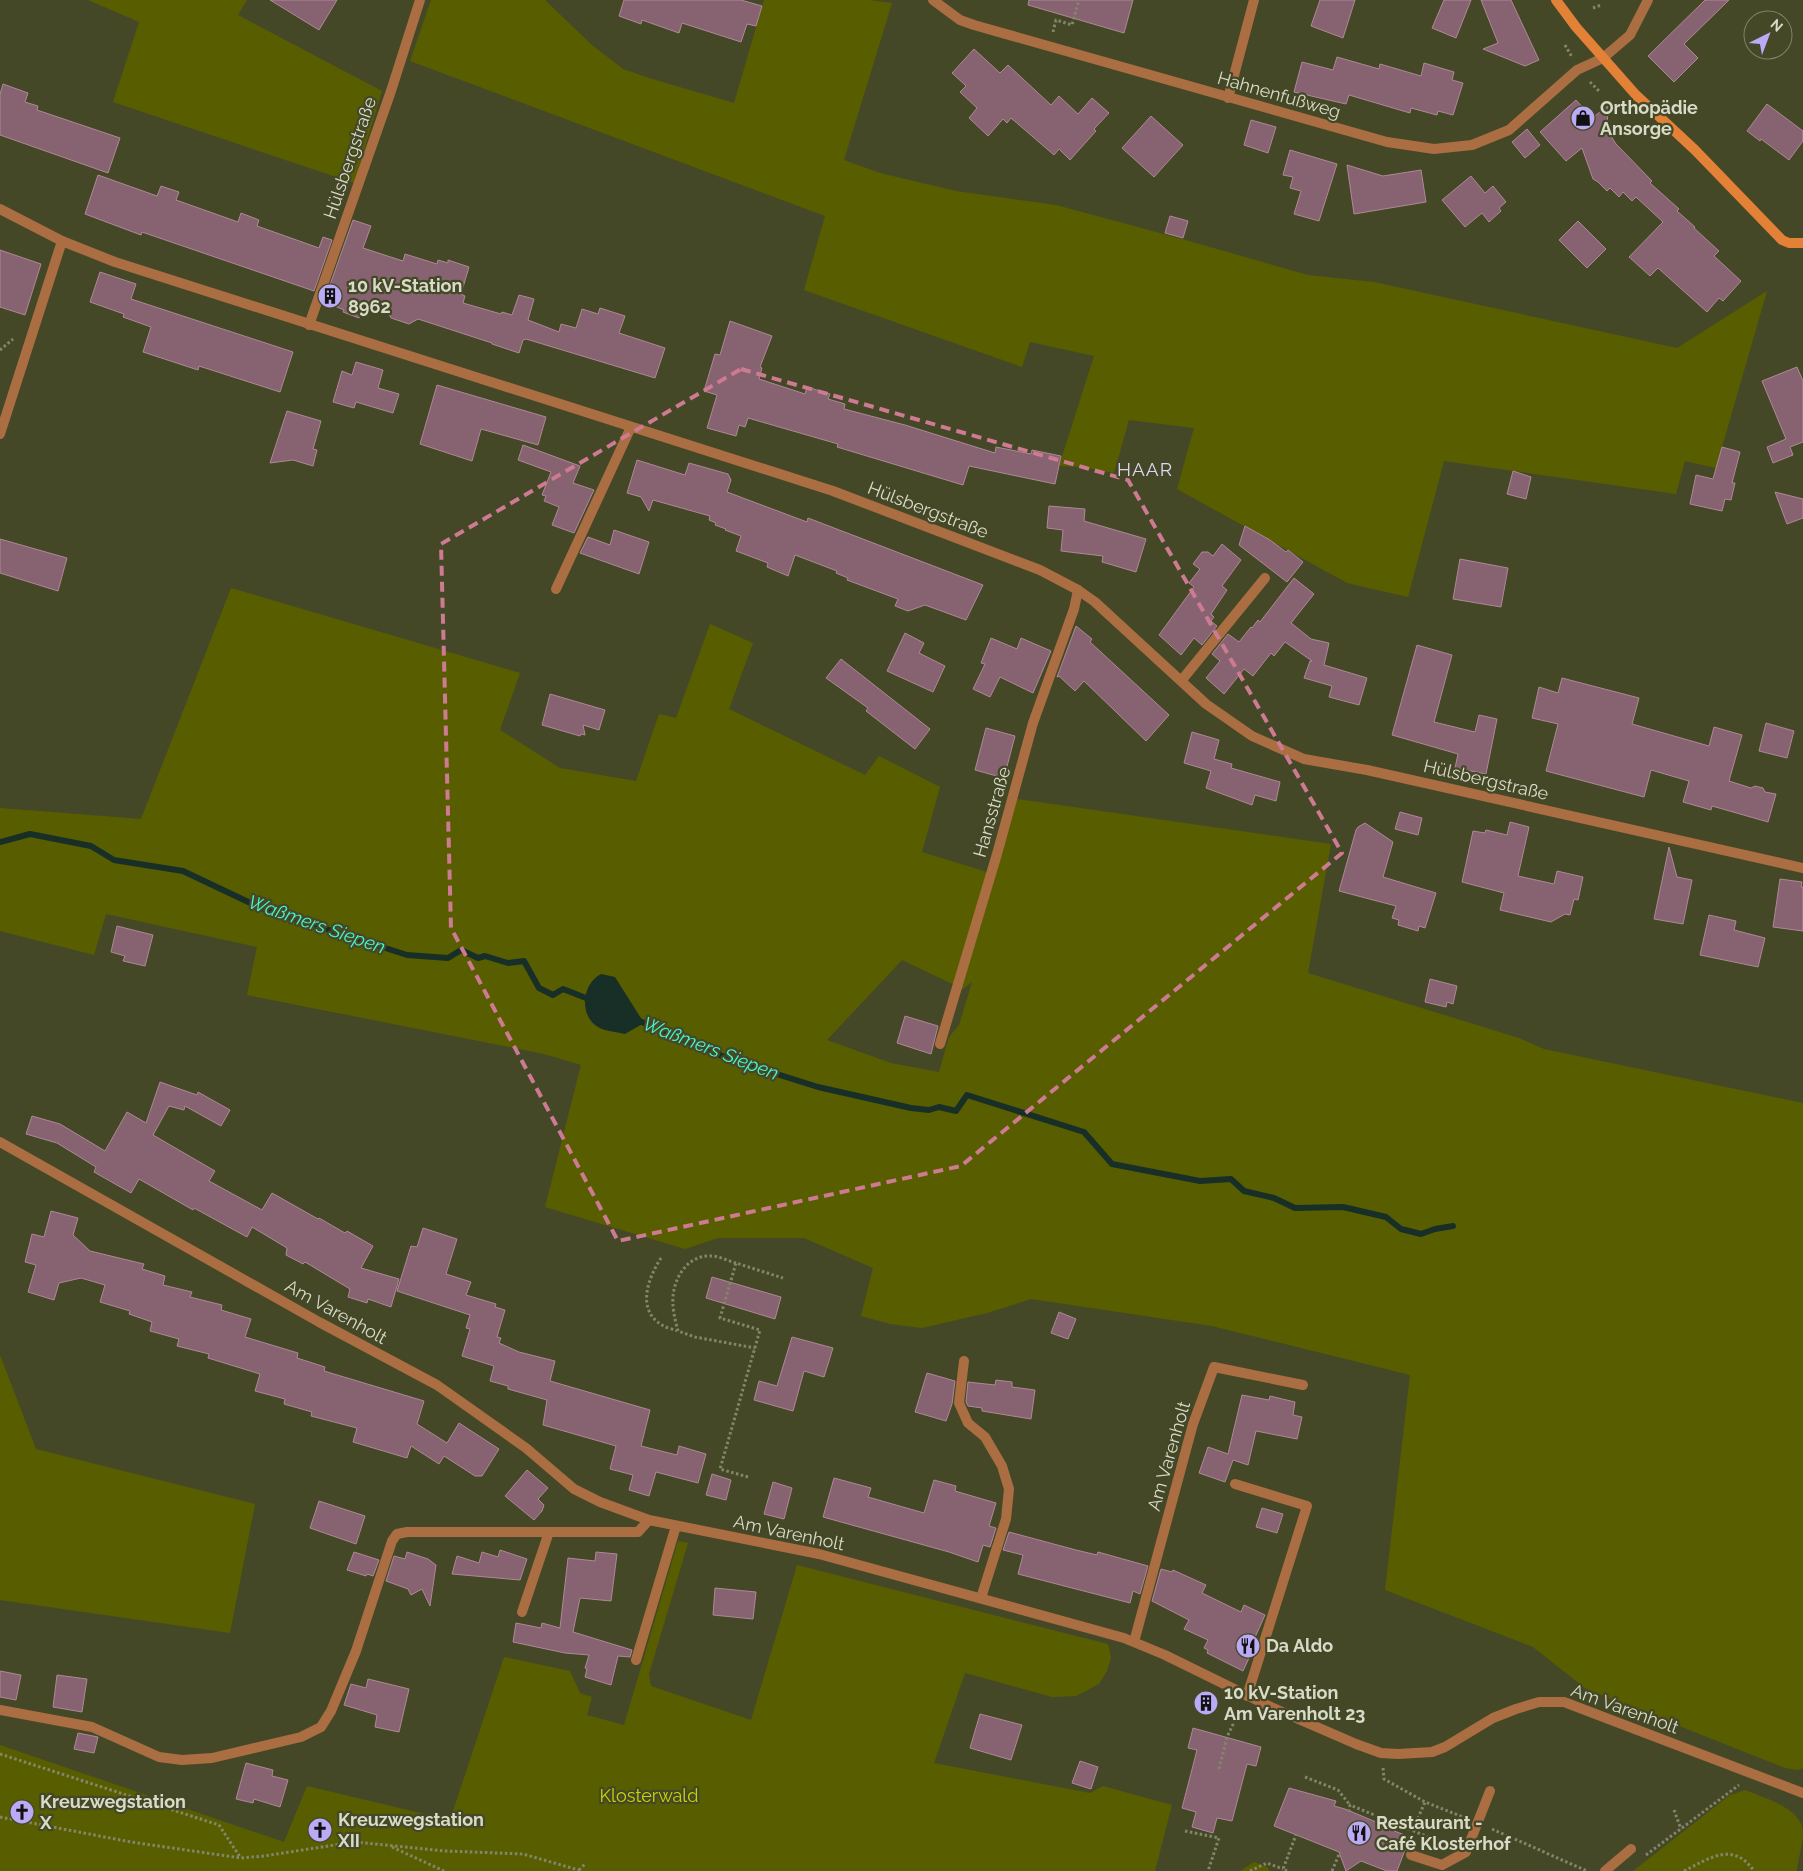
<svg xmlns="http://www.w3.org/2000/svg" width="1803" height="1871" font-family="Raleway,sans-serif">
<rect width="100%" height="100%" fill="#444827"/>
<path fill="#585e00" fill-rule="evenodd" d="M88 0H247L238 15 382 91 354 183 113 102 139 22Z
M431 0H545L592 45 623 69 649 78 734 103 764 0H869L892 3 844 160 880 173 956 191 1056 205 1182 239 1308 275 1374 282 1677 348 1767 291 1716 468 1685 461 1676 494 1444 461 1408 597 1347 583 1177 489 1194 428 1129 420 1114 473 1082 467 1059 466 1094 356 1030 342 1022 367 804 290 825 216 410 61Z
M231 588 520 673 500 730 560 768 636 781 659 714 676 718 710 624 753 643 729 709 865 775 879 756 940 787 922 852 987 872 1010 798 1331 844 1308 973 1519 1038 1544 1049 1803 1103V1768L1798 1770 1785 1768 1586 1689 1533 1647 1385 1590 1410 1375 1212 1326 1031 1299 987 1313 922 1328 890 1324 861 1316 873 1268 804 1238H718L685 1249 545 1207 581 1065 544 1054 247 995 257 947 106 914 94 955 0 931V808L141 819ZM902 960 963 989 972 982 959 1025 949 1037 939 1072 891 1063 827 1040Z
M0 1355 36 1449 255 1504 230 1633 0 1600Z
M678 1541 688 1543 649 1674 651 1686 751 1720 797 1565 1108 1644 1111 1658 1107 1671 1099 1684 1076 1696 1052 1697 965 1673 934 1763 1090 1793 1103 1786 1172 1805 1155 1871H0V1745L284 1842 307 1786 450 1820 504 1657 570 1671 580 1693 592 1697 587 1715 624 1725Z
M1745 1790C1762 1797 1802 1808 1803 1832 1803 1844 1798 1859 1797 1871H1633L1730 1795Z
M1254 1862 1268 1867 1269 1871H1240Z"/>
<path fill="#182f28" d="M601 974 615 977 644 1023 625 1034C616 1032 602 1031 595 1025 579 1012 583 983 601 974Z"/>
<g fill="none" stroke-linecap="round" stroke-linejoin="round">
<path stroke="#182f28" stroke-width="6" d="M0 842 30 834 91 846 114 860 183 871 261 908 407 955 448 958 461 950 478 958 485 956 508 963 524 961 539 988 553 995 563 989 591 1000
M637 1020 729 1059 818 1087 911 1108 929 1110 939 1107 956 1111 967 1095 1084 1132 1112 1164 1200 1181 1231 1179 1244 1191 1274 1198 1295 1208 1343 1207 1386 1217 1401 1229 1421 1234 1435 1229 1453 1226"/>
</g>
<path fill="#876371" stroke="#ae8896" d="M270 0H337L319 30Z
M624 0H741L762 6 756 26 747 24 741 42 682 23 679 33 642 20 641 24 619 16Z
M1029 0H1133L1124 33 1028 5Z
M1320 0H1355L1343 38 1311 26Z
M1444 0H1471L1456 38 1432 28Z
M1481 0H1511L1539 60 1525 66 1483 49 1498 43Z
M1705 0H1729L1684 44 1698 58 1674 82 1648 56Z
M974 49 1000 73 1008 65 1051 105 1059 96 1078 114 1092 98 1109 113 1094 129 1096 131 1070 160 1059 149 1054 155 1011 118 1007 123 1003 119 988 136 969 118 977 108 960 92 966 86 952 73Z
M1337 57 1379 69 1380 64 1421 76 1424 63 1454 72 1452 80 1463 83 1453 115 1438 111 1437 115 1411 108 1410 113 1349 95 1346 104 1294 92 1302 62 1333 70Z
M3 84 28 93 25 102 38 106 37 110 120 138 108 173 0 135V94Z
M1576 100 1592 118 1608 106 1607 130 1616 144 1652 181 1650 183 1679 209 1677 211 1695 227 1694 228 1719 251 1714 256 1741 281 1723 301 1719 298 1707 312 1658 268 1650 276 1629 257 1663 222 1636 197 1632 201 1623 192 1619 197 1610 188 1607 191 1598 182 1593 179 1582 148 1566 161 1540 132Z
M1767 104 1803 131V141L1789 160 1761 139 1760 141 1747 131Z
M1151 116 1183 145 1154 177 1122 148Z
M1251 120 1276 127 1268 153 1244 145Z
M1527 129 1540 145 1525 158 1512 142Z
M1290 150 1337 164 1319 221 1294 214 1301 191 1290 188 1293 177 1283 175Z
M1347 165 1383 176 1421 170 1426 202 1354 214Z
M98 175 157 196 161 186 179 192 176 200 238 222 241 213 259 220 257 226 319 248 323 237 332 240 314 291 142 232 141 235 85 214Z
M1471 176 1485 193 1493 186 1506 202 1499 208 1501 211 1489 222 1482 213 1465 227 1442 200Z
M1170 216 1188 221 1183 238 1165 233Z
M353 220 371 226 363 248 403 261 405 254 437 264 438 260 448 263V260L469 267 461 294 465 296 463 303 501 314 502 312 512 315 519 295 534 299 528 320 559 332 561 324 576 328 582 309 598 314 600 308 625 316 619 333 665 348 655 378 526 339 523 340 519 353 492 344V343L418 319 409 324 391 318 387 310 365 303 359 318 343 312 344 310 332 305 333 301 327 299 328 296H326Z
M1578 221 1606 249 1587 268 1559 240Z
M0 250 41 264 25 315 0 307Z
M100 272 136 284 131 299 293 352 280 392 199 366 198 370 143 352 151 327 123 317 124 314 90 302Z
M730 321 772 336 760 367 762 368 759 379 805 394 807 387 830 394 828 399 845 404 844 409 905 425 995 453 996 447 1031 454 1032 450 1061 456 1055 484 969 466 963 485 837 447 838 444 748 418 745 427 739 425 736 436 707 428 717 395 704 391 715 354 720 355Z
M356 362 383 370 378 388 399 394 393 413 356 402 354 408 333 402 342 371 352 375Z
M1797 367 1803 381V442L1790 447 1793 455 1773 463 1767 447 1786 439 1762 381Z
M437 385 546 417 538 445 481 429 472 461 420 444Z
M287 411 321 421 313 449 317 450 313 466 293 460 270 463Z
M523 445 580 466 573 483 594 490 574 533 552 525 559 507 544 501 546 496 542 495 551 472 518 460Z
M1722 447 1740 452 1732 483H1735L1731 500 1725 499 1722 511 1690 504 1696 475 1713 479Z
M637 460 685 475 689 463 728 474 731 480 727 492 807 522 808 518 983 585 966 620 925 605 908 611 895 606 898 599 847 580 848 578 836 573 837 571 795 555 788 576 767 567 768 563 736 551 741 536 725 530 726 529 715 525 716 523 709 520 710 516 653 500 649 511 641 497 627 493Z
M1513 471 1531 477 1526 499 1507 494Z
M1775 492 1803 499V518L1787 524Z
M1049 506 1085 509 1084 521 1146 539 1136 572 1102 562 1103 556 1061 551 1063 530 1047 528Z
M1245 526 1270 540 1286 552 1288 550 1303 562 1287 582 1239 545Z
M614 530 649 542 639 574 580 553 588 537 610 545Z
M0 539 67 558 58 591 0 573Z
M1222 544 1241 560 1222 586 1227 590 1211 614 1214 617 1211 621 1217 626 1202 645 1194 638 1181 655 1159 635 1194 587 1189 583 1200 569 1193 564 1202 552H1208L1213 556Z
M1460 559 1508 568 1501 607 1453 599Z
M1294 578 1314 594 1291 623 1311 639 1329 643 1324 665 1367 678 1359 705 1329 697 1332 686 1304 678 1310 661H1312L1285 642 1274 656 1271 653 1253 676 1244 669 1224 694 1206 678 1220 661 1212 654 1228 634 1239 642 1251 627 1252 628 1258 620 1260 622Z
M1076 626 1092 639 1090 642 1169 715 1146 741 1084 681 1075 691 1059 676 1057 677Z
M905 633 924 643 919 653 945 666 933 692 887 671Z
M991 638 1017 649 1021 638 1051 651 1033 693 1000 677 990 697 973 689 985 664 981 663Z
M1417 645 1452 655 1434 722 1475 732 1479 715 1497 719 1486 774 1455 768 1458 754 1392 735Z
M841 659 930 729 915 749 866 711 868 708 826 678Z
M1562 678 1639 698 1632 724 1709 746 1714 727 1742 735 1729 781 1751 788 1755 786 1763 788 1765 792 1776 794 1768 822 1712 806 1711 810 1683 802 1689 781 1651 770 1644 797 1546 771 1558 724 1532 718 1539 687 1558 693Z
M550 694 605 710 599 730 583 725 585 735 581 734 580 736 542 725Z
M1766 723 1794 731 1787 758 1759 751Z
M986 728 1015 736 1004 778 975 770Z
M1192 732 1219 740 1214 759 1232 764 1231 768 1280 782 1276 801 1255 795 1252 805 1206 788 1211 771 1184 763Z
M1400 812 1422 818 1418 835 1395 829Z
M1510 822 1529 827 1518 876 1554 884 1557 871 1583 877 1578 900 1574 899 1570 915 1565 914 1551 922 1500 910 1504 893 1462 882 1473 831 1485 833 1486 830 1507 835Z
M1365 823 1393 842 1383 877 1436 893 1425 928 1419 926 1418 931 1398 925 1399 920 1392 918 1396 906 1339 891 1356 830 1358 827Z
M1669 847 1677 877 1692 880 1683 924 1654 919Z
M1780 879 1802 882 1801 887H1803V931L1773 927Z
M1709 915 1736 921 1734 930 1765 938 1758 967 1700 955Z
M117 926 153 935 145 966 123 961 125 956 111 952Z
M1430 979 1457 986 1453 1004 1447 1002 1446 1007 1425 1002Z
M905 1016 938 1026 931 1054 897 1043Z
M160 1082 197 1095 198 1092 230 1110 221 1126 185 1106 184 1110 169 1106 153 1135 215 1171 209 1181 262 1210 272 1193 318 1219 319 1218 345 1233 347 1231 373 1246 361 1268 399 1279 391 1307 368 1299 367 1303 348 1297 350 1289 305 1262 303 1264 286 1255 287 1248 252 1227 247 1237 194 1208 193 1210 139 1179 131 1193 94 1172 96 1167 57 1143 26 1134 32 1116 60 1124 105 1151 127 1112 146 1123Z
M51 1211 78 1218 73 1235 90 1251 144 1264 142 1269 165 1276 163 1285 192 1292 190 1297 222 1305 221 1310 251 1319 245 1337 298 1353 297 1358 325 1367 324 1371 424 1401 417 1424 447 1443 459 1423 499 1449 482 1476H475L444 1456 439 1464 411 1446 407 1458 353 1442 357 1428 311 1416 312 1412 284 1404 285 1399 255 1391 260 1374 208 1358 209 1354 177 1346 179 1339 150 1331 152 1322 129 1314 130 1311 100 1302 105 1285 81 1278 59 1283 54 1300 28 1292 36 1265 25 1262 32 1234 44 1237Z
M423 1228 457 1239 446 1274 471 1282 466 1295 496 1304 495 1307 505 1310 497 1337 501 1338 499 1343 519 1352 555 1361 550 1381 650 1410 641 1446 677 1455 679 1446 706 1454 698 1483 656 1472 649 1496 629 1490 633 1475 610 1469 616 1446 543 1425 547 1400 508 1389V1386L490 1381 494 1366 462 1356 470 1329 466 1328 470 1315 397 1291 411 1246 417 1247Z
M712 1277 781 1297 775 1319 706 1298Z
M1059 1312 1076 1319 1068 1339 1051 1333Z
M792 1337 833 1348 824 1377 804 1371 793 1411 754 1400 759 1381 777 1386Z
M927 1373 955 1381 952 1404 946 1421 915 1412Z
M996 1380 1012 1382V1387L1035 1390 1031 1419 982 1411V1408L968 1406 966 1402 968 1382 995 1385Z
M1242 1395 1269 1400 1270 1396 1295 1402 1293 1415 1302 1417 1297 1439 1256 1431 1248 1465 1233 1460 1225 1482 1199 1473 1208 1447 1228 1454Z
M527 1470 548 1488 538 1499 544 1505 542 1511 534 1520 505 1496Z
M712 1474 731 1480 726 1500 706 1495Z
M834 1478 871 1488 868 1497 924 1513 934 1480 956 1486 955 1491 996 1503 989 1526 996 1528 990 1547 983 1545 978 1562 949 1552 823 1517Z
M773 1482 792 1488 784 1519 764 1514Z
M319 1501 365 1516 356 1544 310 1528Z
M1262 1508 1283 1514 1277 1533 1256 1527Z
M1009 1532 1076 1550 1097 1555 1098 1552 1148 1566 1140 1594 1133 1591 1130 1603 1018 1574 1023 1555 1003 1550Z
M500 1550 527 1559 520 1580 452 1574 457 1556 479 1563 482 1552 498 1557Z
M354 1552 379 1560 373 1576 367 1574 366 1576 347 1570Z
M407 1552 428 1559 436 1565 430 1606 422 1589 411 1595 408 1589 386 1581 394 1556 405 1559Z
M596 1552 617 1554 611 1601 580 1598 573 1632 632 1650 630 1657 618 1656 611 1685 585 1677 587 1669 585 1668 589 1655 565 1653 513 1642 516 1623 541 1628 542 1623 560 1628 568 1558 595 1561Z
M1161 1569 1172 1572 1173 1570 1206 1585 1202 1593 1241 1612 1244 1605 1265 1615 1252 1644 1255 1645 1243 1671 1207 1653 1208 1650 1204 1648 1208 1640 1184 1629 1189 1620 1152 1601Z
M715 1588 756 1592 753 1619 713 1615Z
M0 1671 21 1675 16 1700 0 1697Z
M57 1675 87 1679 82 1712 53 1707Z
M368 1679 409 1689 399 1732 375 1727 377 1715 344 1705 351 1684 366 1688Z
M980 1714 1022 1725 1011 1760 970 1748Z
M1193 1728 1261 1747 1256 1766 1247 1764 1232 1821 1217 1818 1213 1833 1192 1827 1196 1812 1182 1808 1197 1750 1188 1748Z
M78 1733 98 1737 94 1753 74 1749Z
M1080 1761 1098 1767 1091 1789 1072 1783Z
M246 1763 273 1770 272 1776 288 1780 280 1807 254 1799 253 1803 236 1799Z
M1289 1788 1336 1801 1334 1806 1345 1809 1376 1822V1824L1410 1837 1397 1871H1387L1361 1861 1346 1871 1339 1852 1274 1826Z"/>
<g fill="none" stroke-linecap="round" stroke-linejoin="round">
<path stroke="#83866b" stroke-width="3" stroke-dasharray="2.5 2.5" stroke-linecap="butt" d="M1593 8 1601 5
M1053 32 1056 20 1072 25 1079 0
M1565 45 1572 57
M1590 82 1600 92
M0 350 13 339
M661 1258C648 1278 636 1310 662 1325 666 1328 673 1329 677 1331
M736 1263C728 1261 717 1255 709 1256 688 1256 675 1276 673 1296 672 1307 675 1320 678 1331L695 1337 755 1348
M748 1477 720 1469 760 1330 720 1318 736 1263 783 1278
M0 1754 219 1825 240 1857
M1383 1768 1384 1779 1425 1802 1463 1817
M1219 1769 1227 1737 1240 1710
M1305 1777 1338 1790 1350 1805
M1674 1810 1681 1829
M1349 1812 1350 1805 1448 1845
M0 1817 131 1842 241 1858 264 1856 354 1842 446 1851 523 1854 582 1871
M1406 1828 1418 1818 1425 1802
M1492 1829 1587 1871
M1185 1831 1219 1838 1208 1871
M392 1847 444 1871
M1646 1855 1739 1785
M579 1870 585 1864
M1250 1871 1267 1863 1283 1869
M1287 1871 1283 1869 1296 1835
M1332 1871 1340 1852
M1684 1871C1710 1858 1733 1841 1754 1871"/>
<path stroke="#ab6d42" stroke-width="10" d="M309 325 391 91 420 0
M0 434 62 241
M556 589 631 427
M940 1044 997 854 1033 723 1074 609 1078 590
M964 1361 959 1403 968 1423 985 1437 1002 1466 1009 1489 1006 1519 981 1598
M1235 1484 1307 1506 1247 1696
M1411 1855 1442 1865 1466 1852 1490 1791
M1605 1871 1631 1849"/>
<path stroke="#ab6d42" stroke-width="10" d="M933 0 960 20 974 25 1387 142 1434 149 1472 145 1509 130 1577 70 1603 58 1630 35 1648 0
M1228 98 1254 0
M0 209 62 241 115 262 833 491 1040 570 1078 590 1095 602 1206 704 1252 736 1304 759 1367 770 1803 868
M1181 681 1265 578
M0 1142 319 1322 437 1385 526 1448 574 1489 600 1502 649 1520 819 1554 1124 1638 1165 1655 1271 1707 1356 1744 1381 1753 1398 1754 1432 1752 1445 1747 1493 1718 1516 1709 1539 1702H1564L1803 1793
M522 1612 549 1532
M1134 1642 1193 1424 1214 1367 1303 1385
M636 1660 676 1526
M0 1710 92 1727 159 1757 182 1760 212 1758 301 1737 321 1727 331 1711 356 1651 392 1541 397 1534 407 1532H638L649 1520"/>
<path stroke="#e38136" stroke-width="10" d="M1556 0 1576 27 1636 95 1695 150 1782 240 1789 243H1803"/>
</g>
<path fill="none" stroke="#cd7a92" stroke-width="4" stroke-dasharray="10 6" stroke-linejoin="round" d="M741 369 1128 480 1342 853 961 1166 618 1241 451 928 441 544Z"/>
<defs>
<symbol id="shop-disc" viewBox="-11 -11 22 22"><circle r="9.5" fill="#bbaaf6" stroke="#444827"/><path d="M-5-2.5h2.3a2.7 3.5 0 0 1 5.4 0H5L5.5 6h-11ZM-1.5-2.5h3a1.5 2.3 0 0 0-3 0Z" fill="#111"/></symbol>
<symbol id="building-disc" viewBox="-11 -11 22 22"><circle r="9.5" fill="#bbaaf6" stroke="#444827"/><path d="M-4-6H4V6H1V3H-1V6H-4ZM-2.5-4.3h1.7v1.8h-1.7ZM.8-4.3h1.7v1.8H.8ZM-2.5-1h1.7V.8h-1.7ZM.8-1h1.7V.8H.8Z" fill="#111"/></symbol>
<symbol id="restaurant-disc" viewBox="-11 -11 22 22"><circle r="9.5" fill="#bbaaf6" stroke="#444827"/><path d="M-5-6h1v4h1v-4h1v4h1v-4h1v5L-1.5 .5V6h-2V.5L-5-1ZM5-6V6H3V1.5H1.5Q1.5-4 5-6Z" fill="#111"/></symbol>
<symbol id="church-disc" viewBox="-11 -11 22 22"><circle r="9.5" fill="#bbaaf6" stroke="#444827"/><path d="M-1.2-6h2.4v3.5h3.3v2.4h-3.3V6h-2.4V-.1h-3.3v-2.4h3.3Z" fill="#111"/></symbol>
</defs>
<g fill-rule="evenodd">
<use href="#shop-disc" x="1569" y="104" width="28" height="28"/>
<use href="#building-disc" x="316" y="282" width="28" height="28"/>
<use href="#restaurant-disc" x="1234" y="1632" width="28" height="28"/>
<use href="#building-disc" x="1192" y="1689" width="28" height="28"/>
<use href="#church-disc" x="8" y="1798" width="28" height="28"/>
<use href="#church-disc" x="306" y="1816" width="28" height="28"/>
<use href="#restaurant-disc" x="1345" y="1819" width="28" height="28"/>
</g>
<g text-anchor="middle" stroke-width="4.5" stroke-linejoin="round" paint-order="stroke">
<g font-size="18" fill="#d8dbc8" stroke="#444827">
<text transform="translate(1279 95) rotate(16)" y="6">Hahnenfußweg</text>
<text transform="translate(350 158) rotate(-71)" y="6">Hülsbergstraße</text>
<text transform="translate(928 510) rotate(21)" y="6">Hülsbergstraße</text>
<text transform="translate(1486 780) rotate(13)" y="6">Hülsbergstraße</text>
<text transform="translate(992 812) rotate(-74)" y="6">Hansstraße</text>
<text transform="translate(336 1312) rotate(29)" y="6">Am Varenholt</text>
<text transform="translate(1169 1456) rotate(-74)" y="6">Am Varenholt</text>
<text transform="translate(789 1533) rotate(12)" y="6">Am Varenholt</text>
<text transform="translate(1625 1709) rotate(20)" y="6">Am Varenholt</text>
</g>
<g font-size="18" font-weight="bold" fill="#d8dbc8" stroke="#444827" text-anchor="start">
<text x="1600" y="114">Orthopädie<tspan x="1600" dy="21">Ansorge</tspan></text>
<text x="348" y="292">10 kV-Station<tspan x="348" dy="21">8962</tspan></text>
<text x="1266" y="1652">Da Aldo</text>
<text x="1224" y="1699">10 kV-Station<tspan x="1224" dy="21">Am Varenholt 23</tspan></text>
<text x="40" y="1808">Kreuzwegstation<tspan x="40" dy="21">X</tspan></text>
<text x="338" y="1826">Kreuzwegstation<tspan x="338" dy="21">XII</tspan></text>
<text x="1376" y="1829">Restaurant -<tspan x="1376" dy="21">Café Klosterhof</tspan></text>
</g>
<g font-size="18" fill="#c8d500" stroke="#444827">
<text x="649" y="1802">Klosterwald</text>
</g>
<g font-size="19" letter-spacing="1" fill="#dcd6f3" stroke="#444827">
<text x="1145" y="476">HAAR</text>
</g>
<g font-size="19" font-style="italic" fill="#46f6cf" stroke="#444827">
<text transform="translate(317 924) rotate(19)" y="7">Waßmers Siepen</text>
<text transform="translate(711 1048) rotate(21)" y="7">Waßmers Siepen</text>
</g>
</g>
<g transform="translate(1768 35) rotate(42)"><circle r="24" fill="#444827" stroke="#7f8367"/>
<path d="M0-4L9 19L0 12L-9 19Z" fill="#bbaaf6"/>
<text y="-8" font-size="14" font-weight="bold" text-anchor="middle" fill="#d8dbc8">N</text>
</g>
</svg>
